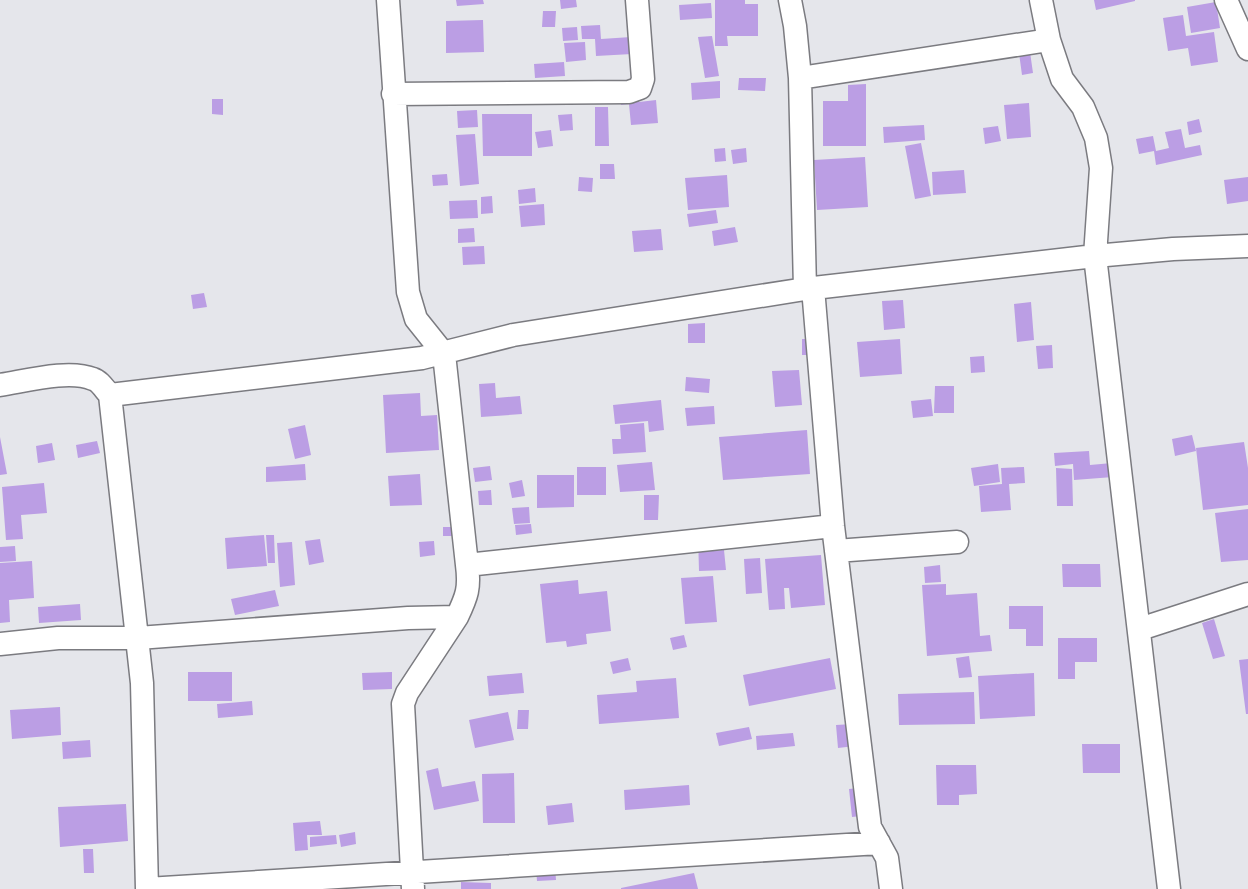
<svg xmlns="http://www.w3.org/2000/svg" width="1248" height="889" font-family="'PT Sans',sans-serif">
<rect width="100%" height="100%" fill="#e5e6eb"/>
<path fill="#bb9ee4" d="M456 0H483L484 4 457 6Z
M560 0H576L577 7 561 9Z
M715 0H745V4H758V36H727L728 46H715Z
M1094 0H1135V1L1096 10Z
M1216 2 1220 28 1191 33 1187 7Z
M711 3 712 18 680 20 679 5Z
M543 11H556L555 27H542Z
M1183 15 1186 36 1214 32 1218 62 1191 66 1188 48 1168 51 1163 18Z
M483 20 484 52 446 53V21Z
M600 25 601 39 631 37 632 54 596 56 595 39H582L581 26Z
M577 27 578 40 563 41 562 28Z
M712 36 719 76 705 78 698 37Z
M585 42 586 60 566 62 564 43Z
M1030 52 1033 73 1022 75 1019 53Z
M564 62 565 76 535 78 534 64Z
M739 78H766L765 91 738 90Z
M720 81V98L692 100 691 83Z
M866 84V146H823V101H848V85Z
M637 86 639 102 656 100 658 123 631 125 629 104 621 105 620 87Z
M212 99H223V115L212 114Z
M1029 103 1031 137 1007 139 1004 105Z
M595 107H608L609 146H595Z
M477 110 478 127 458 128 457 111Z
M482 114H532V156H483Z
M572 114 573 130 560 131 558 115Z
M1199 119 1202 132 1189 135 1187 122Z
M924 125 925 140 884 143 883 127Z
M998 126 1001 141 985 144 983 128Z
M1181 129 1185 148 1200 145 1202 155 1156 165 1154 151 1139 154 1136 139 1153 136 1156 151 1169 148 1165 132Z
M551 130 553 146 538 148 535 132Z
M475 134 479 184 460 186 456 135Z
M921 143 931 196 915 199 905 146Z
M725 148 726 161 715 162 714 149Z
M746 148 747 162 733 164 731 150Z
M865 157 868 207 817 210 814 160Z
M600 164H614L615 179H600Z
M964 170 966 193 933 195 932 172Z
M447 174 448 185 433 186 432 175Z
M727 175 729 207 688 210 685 178Z
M579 177 593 178 592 192 578 191Z
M1248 177V201L1227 204 1224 180Z
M535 188 536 202 519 204 518 190Z
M492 196 493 213 481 214V197Z
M477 200 478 218 450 219 449 201Z
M544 204 545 225 521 227 519 206Z
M716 210 718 223 689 227 687 214Z
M735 227 738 242 714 246 712 231Z
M474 228 475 242 458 243V229Z
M661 229 663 250 634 252 632 231Z
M484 246 485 264 463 265 462 247Z
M204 293 207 307 193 309 191 295Z
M903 300 905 328 884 330 882 301Z
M1031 302 1034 340 1017 342 1014 304Z
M705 323V343H688V324Z
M802 339H813L812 355H802Z
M900 339 902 374 860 377 857 342Z
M1052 345 1053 368 1038 369 1036 346Z
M984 356 985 372 971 373 970 357Z
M799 370 802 405 775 407 772 371Z
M686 377 710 379 709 393 685 391Z
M495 383 496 398 520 396 522 414 481 417 479 384Z
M935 386H954V413H934Z
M420 393 421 416 437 415 439 450 386 453 383 395Z
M931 399 933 416 913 418 911 401Z
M661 400 664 430 649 432 648 421 615 424 613 405Z
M714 406 715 424 687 426 685 408Z
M644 423 646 452 613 454 612 439H621L620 425Z
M305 425 311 455 295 459 288 429Z
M807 430 810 474 723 480 719 437Z
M1192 435 1196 451 1175 456 1172 439Z
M0 437 7 474 0 475Z
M97 441 100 453 78 458 76 445Z
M1244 442 1248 468V505L1203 510 1196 448Z
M52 443 55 460 38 463 36 446Z
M1089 451 1090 465 1112 463 1113 477 1074 480 1073 464 1055 466 1054 453Z
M652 462 655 490 620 492 617 465Z
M305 464 306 480 266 482V467Z
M998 464 1000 482 974 486 971 468Z
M490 466 492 480 475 482 473 468Z
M577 467H606V495H577Z
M1024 467 1025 483 1009 484 1011 510 981 512 979 486 1002 484 1001 468Z
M1056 468 1072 469 1073 506H1057Z
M420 474 422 505 390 506 388 476Z
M537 475H574V507L537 508Z
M522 480 525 496 512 498 509 483Z
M44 483 47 513 21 515 23 539 6 540 2 487Z
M491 490 492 505H479L478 491Z
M644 495H659L658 520H644Z
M529 507 530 523 514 524 512 508Z
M1248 509V560L1221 562 1215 513Z
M531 524 532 533 516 535 515 525Z
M443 527H454V536H443Z
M264 535 267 566 227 569 225 538Z
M266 535H274L275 563H268Z
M710 535 711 551 724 550 726 570 699 571 698 536Z
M320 539 324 562 309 565 305 541Z
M434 541 435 555 420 557 419 542Z
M292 542 295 585 280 587 277 543Z
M15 546 16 561 0 562V547Z
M821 555 825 605 791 608 789 588H784L785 609 769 610 765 559Z
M760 558 762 593 746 594 744 559Z
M32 561 34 598 9 600 10 622 0 623V563Z
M1062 564H1100L1101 587H1063Z
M940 565 941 582 925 583 924 567Z
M713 576 717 622 685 624 681 578Z
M578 580 579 594 607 591 611 631 586 634 587 644 567 647 566 641 546 643 540 584Z
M946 584V595L977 593 980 636 990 635 992 651 927 656 922 585Z
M275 590 279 606 235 615 231 599Z
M80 604 81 620 39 623 38 607Z
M1009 606H1043V646H1026V629H1009Z
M1214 619 1225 656 1213 659 1202 623Z
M684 635 687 647 673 650 670 638Z
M1058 638H1097V662H1075V679H1058Z
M969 656 972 677 959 678 956 658Z
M628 658 631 670 613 674 610 662Z
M830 658 836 689 749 706 743 675Z
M1248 659V714H1246L1239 660Z
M188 672H232V701H188Z
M392 672V689L363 690 362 673Z
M522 673 524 693 489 696 487 676Z
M1034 673 1035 716 980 719 978 676Z
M676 678 679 718 599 724 597 695 637 692 636 681Z
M974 692 975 724 899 725 898 694Z
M252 701 253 715 218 718 217 704Z
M60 707 61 735 12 739 10 710Z
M518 710H529L528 729H517Z
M508 712 514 740 475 748 469 720Z
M853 724 855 746 838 748 836 725Z
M749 727 752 739 719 746 716 733Z
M793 733 795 746 757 750 756 736Z
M90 740 91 757 63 759 62 742Z
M1082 744H1120V773H1083Z
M936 765H976L977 794 959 795V805H937Z
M438 768 442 787 475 781 479 801 434 810 426 771Z
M514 773 515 823H483L482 774Z
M689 785 690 805 625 810 624 790Z
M868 787 870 815 852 817 849 789Z
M572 803 574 822 548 825 546 806Z
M126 804 128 841 60 847 58 807Z
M320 821 322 835H307L308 850 295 851 293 823Z
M355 832 356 844 341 847 339 835Z
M336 835 337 844 310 847V837Z
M83 849H93L94 873H84Z
M555 867 556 880 537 881 536 868Z
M694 873 698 889H621V888Z
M461 882 491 883V889H461Z"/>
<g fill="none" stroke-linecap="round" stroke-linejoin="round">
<defs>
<path id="minor" d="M388 0 408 292 416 319 444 354 467 565
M790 0 795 26 800 78 805 289
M1041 0 1049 40 1062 79 1083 107 1096 138 1101 168 1095 256 1169 889
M1226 0 1248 49
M800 78 1049 40
M393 94 629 92 640 88 643 79 637 0
M813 288 833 526 870 827 887 858 891 889
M0 385C26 381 69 369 93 379 100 381 105 390 110 395L142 683 147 889
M110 395 422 358 513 335 805 289 1095 256 1173 249 1248 246
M836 551 957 542
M1140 629 1248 594
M0 644 58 638H138L408 618 457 617C467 596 470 588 467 565L833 526
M147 889 879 843
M413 889 403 704 407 693 457 617"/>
</defs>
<use href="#minor" stroke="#7b7b80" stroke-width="25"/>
<use href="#minor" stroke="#fff" stroke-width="22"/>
</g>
</svg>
